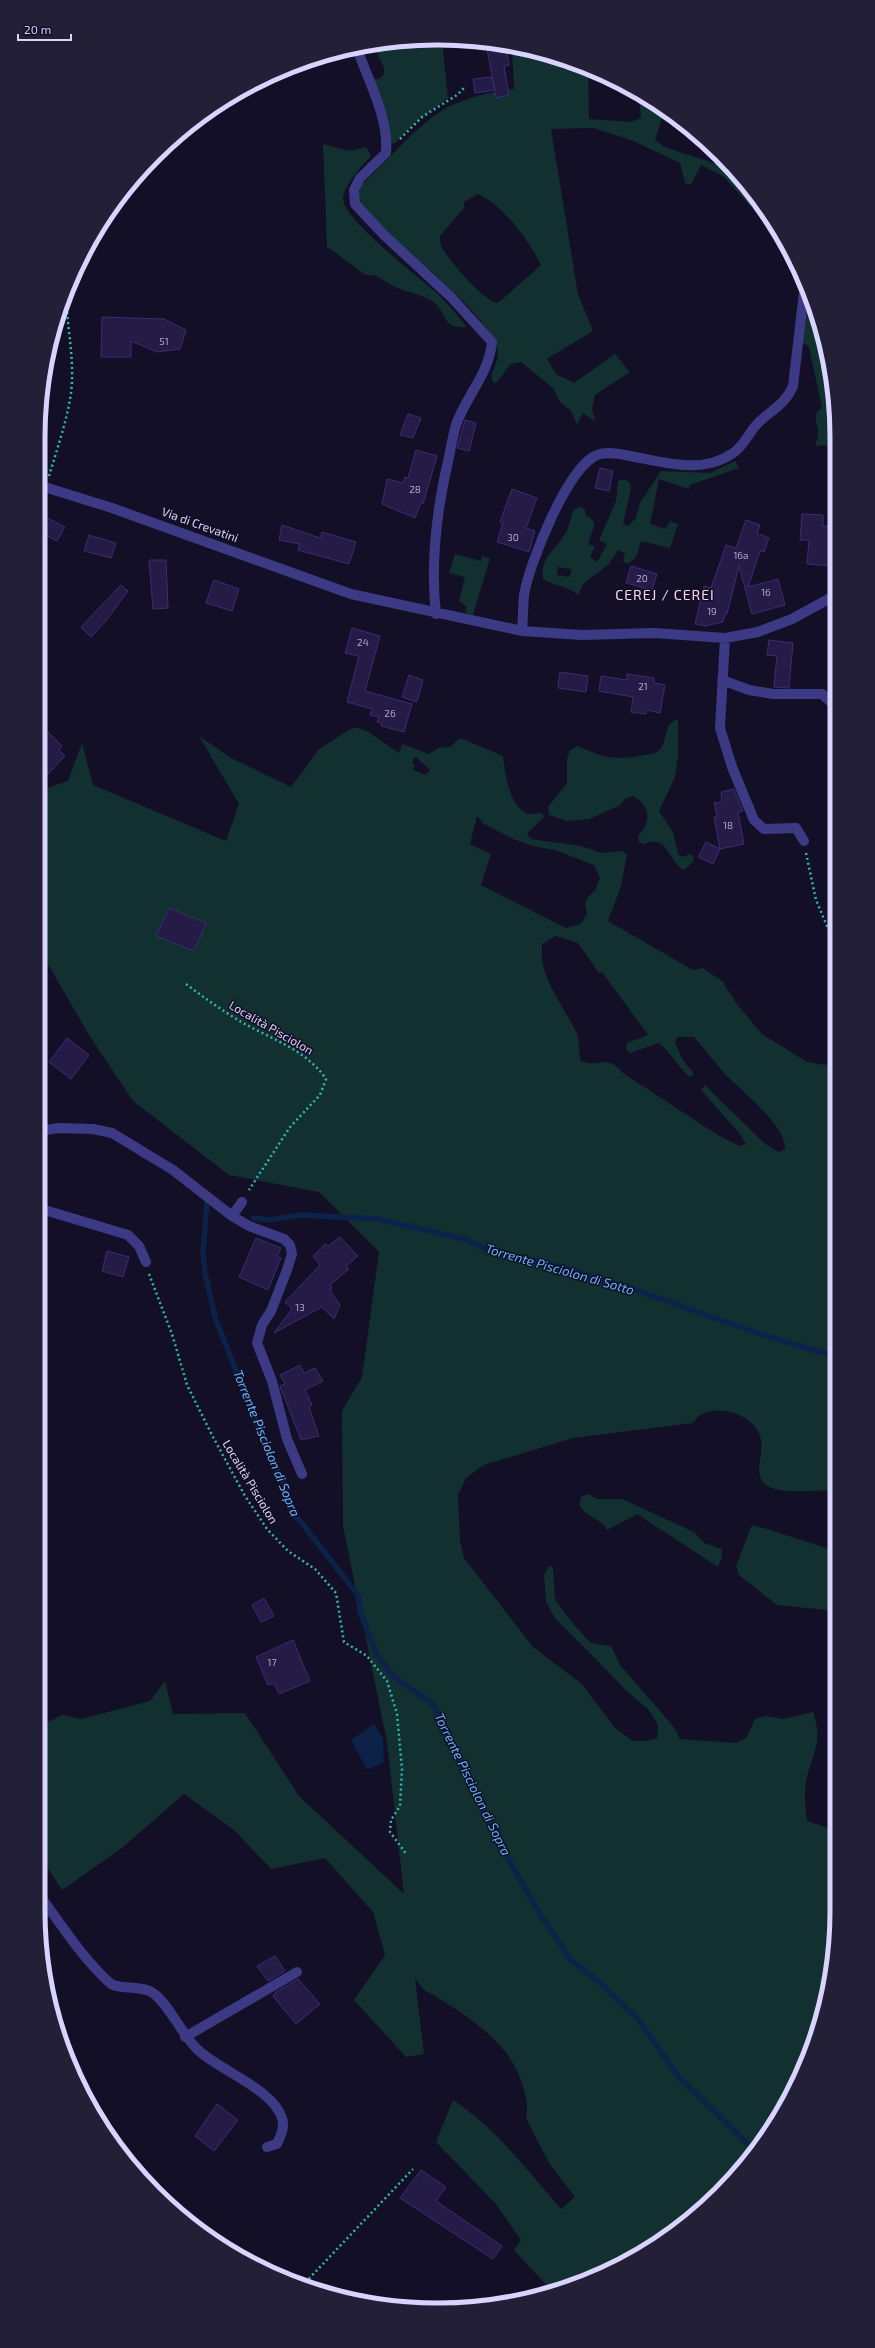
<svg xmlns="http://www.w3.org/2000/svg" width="875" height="2348" font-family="'Exo 2',sans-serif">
<rect width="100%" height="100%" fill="#130f26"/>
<path fill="#12302f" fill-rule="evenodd" d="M442 40 448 98 416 122 395 143 390 145 369 79H379L384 74V68L373 44 386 41Z
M512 47 541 52 588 68 589 119 631 122 641 118C641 105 638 99 629 89L665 110 655 139 664 147 726 167 738 175 761 209V218L723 176 701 165 691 185 685 183 680 163 631 140 593 128 551 129 578 294 593 331 547 359 556 374 574 383 615 354 630 372 595 395 592 409 596 422 583 413 577 425 571 411 560 402 553 388 521 362 511 364 496 383 493 382 491 375C495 366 500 356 497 346 489 318 409 252 384 230 378 224 362 215 360 207 357 198 359 192 362 184 389 160 411 131 441 111 457 100 494 91 514 89ZM478 194C502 204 530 242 541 265L498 303C485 303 446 258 441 245 440 242 440 239 440 236L464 208V202Z
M323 144 349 151 366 147 371 156C363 164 343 187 343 199 344 220 421 279 439 295 449 305 458 316 467 327 440 329 449 313 432 301 421 294 411 293 400 289 392 286 384 280 376 276 372 274 368 276 364 274 352 266 340 255 327 247Z
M807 291 823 334 834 385V445L815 446C816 442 818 438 818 434 819 424 810 415 822 408L809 347 800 341Z
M735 461 739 468 690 485 689 489 659 479 650 524 665 529 670 521 678 524 670 548 641 541 636 557 628 564 623 562 625 554 618 550 609 564 584 583 578 595C568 585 555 587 543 579 539 557 559 548 567 530 570 524 571 516 574 509L579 507 585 509 586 516C603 523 588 533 589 545L595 546 590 557 597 562 607 544 599 540 616 501 618 481 623 479 629 482 631 488 623 524 628 526 636 518 640 503 661 471 710 473ZM558 567 572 569 569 577 557 575Z
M455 554 481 561 482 556 490 558 473 615 466 613V606L459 601 465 577 449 573Z
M678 719V756L675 777 659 811 673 832 678 854 682 857 690 854 694 857 693 862 684 870C667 860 668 833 644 844L639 842 638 836C651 821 652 808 633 796L625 799 619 806 589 819 567 821 549 815 548 807 567 783V759L570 750 578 746C604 758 616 761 644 755 650 754 658 753 661 748 668 737 663 725 678 719Z
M354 727 367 731 399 753 402 744 429 754 438 748 450 747 459 739H463L503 756C505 773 509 808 529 814 533 814 538 813 542 813L544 817 527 834 531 839 581 846 602 853 622 851 627 855 621 886 608 921 693 970 703 968 723 982 736 1003 762 1034 807 1062 835 1066 836 1491C817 1489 779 1496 765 1484 753 1475 764 1452 761 1440 757 1416 722 1404 702 1414 698 1416 695 1420 693 1423L573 1438 484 1465 466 1478 458 1495 460 1540 464 1558 533 1647 582 1684 615 1728 633 1741H647L657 1738 658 1725 649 1710 629 1693 555 1618 546 1602 544 1575 549 1566 553 1567 555 1600 575 1626 591 1643 611 1646 620 1665 674 1727 680 1739 736 1743 746 1738 755 1719 765 1716 783 1719 813 1712C824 1742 812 1753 806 1781 804 1795 805 1807 807 1821L837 1831V1911L823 2014 796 2087 755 2154 701 2211 659 2243 591 2279 552 2291 514 2250 521 2240 495 2203 436 2142 453 2100C497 2129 527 2170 561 2209L575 2197 549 2163 526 2118C529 2105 525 2093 521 2080 507 2042 473 2020 440 1999 426 1990 424 1993 415 1978L424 2054 406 2057 354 2000 385 1955 373 1912 325 1858 271 1869 234 1830 184 1794 122 1848 62 1890 38 1853V1727L62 1715 81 1719 150 1701 165 1681 173 1714 245 1713 299 1796 404 1894 387 1742 343 1526 342 1411 362 1377 379 1252 319 1192 229 1175 133 1101 89 1035 38 947V788L41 790 68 781 82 743 93 785 226 841 239 804 199 736 231 758 291 787 319 749ZM416 757 430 770 425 775 412 769 415 766 412 760ZM477 816 484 824 513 839 533 846 555 850 594 865 600 878 595 890 588 897 585 904 587 913 581 924 566 928 481 885 491 854 470 844ZM556 936 578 943 599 973 602 972 648 1035 627 1043 626 1049 630 1053 659 1043C672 1053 678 1068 690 1077L694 1074 683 1060 675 1043 677 1037H694C704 1049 714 1061 724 1073 740 1090 786 1125 785 1149L779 1152 764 1143 705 1085 701 1090 740 1134 746 1144 739 1146 716 1134 623 1073C604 1052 601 1069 581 1061 578 1052 580 1042 577 1034 564 1005 538 977 542 944Z
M588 1494 597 1499H622L694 1532 704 1543 722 1549V1557L718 1567 637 1514 607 1530C600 1517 584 1517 579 1504L582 1496Z
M754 1525 836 1551V1611L777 1605 739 1575 736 1566 751 1527Z"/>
<path fill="#0c2248" d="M374 1724 383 1738 384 1762 367 1770 351 1740Z"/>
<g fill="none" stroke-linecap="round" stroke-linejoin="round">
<path stroke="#0c2248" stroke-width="5.5" d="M207 1201 203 1252 205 1274 216 1320 265 1444 286 1488 294 1515 301 1522 358 1595 360 1611 376 1653 393 1676 434 1705 472 1789 507 1857 540 1914 571 1960 598 1981 638 2019 678 2076 756 2152
M254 1218 270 1220 301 1215 378 1219 464 1239 491 1251 561 1267 639 1291 754 1332 836 1357"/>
</g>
<path fill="#241b47" stroke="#3b2d73" d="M486 43 506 46 509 65 504 66 509 95 496 98Z
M492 77 495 90 475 93 473 79Z
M102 317 164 319 186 330 180 349 157 352 131 341V357H101Z
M408 414 421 418 413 438 400 435Z
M465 420 476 423 469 451 457 448Z
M416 450 437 456 423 504 421 503 415 518 382 504 387 479 403 483 405 477 408 478Z
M600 468 613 471 609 491 595 488Z
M512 489 537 498 526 528 535 531 529 552 497 542 503 523 500 522Z
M38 513 65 527 57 541 38 531Z
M802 514 823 515V526L834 527V566L807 564 809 540H800Z
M746 520 760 525 757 533 769 538 764 552 760 551 748 587 778 579 785 605 752 614 739 566 727 614H725L723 622 705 626 695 624 704 586 711 588 726 545 736 548Z
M282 525 320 538 322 532 356 542 349 564 298 550 300 544 279 540Z
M89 535 116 543 111 558 84 551Z
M149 560H166L168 608 153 609Z
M631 566 657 574 652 590 626 583Z
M214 580 239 589 232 611 206 603Z
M121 585 128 591 105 622 91 637 81 627Z
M352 628 380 636 365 691 412 704 404 732 381 726 382 724 377 722 379 717 370 715 372 709 347 702 359 656 345 653Z
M769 640 793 643 789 688 774 687 777 656 767 655Z
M560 672 588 676 586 692 558 688Z
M627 674 654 678V683L665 685 660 713 647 710 646 714 631 712 633 697 599 691 601 676 627 680Z
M409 675 423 680 417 702 402 697Z
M38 722 62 746 59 750 65 756 38 785Z
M734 789 743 811 738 812 744 844 720 849 714 817 717 816 714 803 722 802 721 792Z
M706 842 720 849 713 864 698 857Z
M169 908 206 923 194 951 156 936Z
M67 1038 89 1055 71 1079 49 1062Z
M340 1237 358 1256 346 1266 349 1269 330 1285 332 1287 330 1290 340 1305 334 1319 322 1307 274 1333 292 1309 285 1302 320 1265 313 1256 325 1244 328 1246Z
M256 1238 281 1248 277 1257 281 1258 268 1290 239 1277Z
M107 1251 129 1257 123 1277 102 1271Z
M300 1365 304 1373 315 1368 323 1381 305 1390 312 1405 309 1407 319 1436 301 1440 280 1386 285 1384 280 1375Z
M264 1598 274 1616 261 1622 252 1605Z
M293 1640 310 1681 279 1694 274 1683 268 1685 256 1657Z
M275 1956 285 1971 268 1981 257 1966Z
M298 1979 320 2004 296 2024 273 1996 276 1992Z
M217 2104 238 2120 214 2151 195 2136Z
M421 2170 446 2187 436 2201 502 2246 493 2259 400 2198Z"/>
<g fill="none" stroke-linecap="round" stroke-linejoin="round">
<path stroke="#2fb8b0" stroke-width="2.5" stroke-dasharray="2 3" stroke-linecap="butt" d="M400 139 422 117 457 95 466 86
M49 476C57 449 67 421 71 393 75 360 67 328 66 295
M806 853 816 900 835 945
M186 984C203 997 220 1009 238 1020 268 1038 306 1049 326 1079L320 1095 290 1127 249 1190
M149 1274 172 1334 187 1385 213 1437 245 1496 267 1529 288 1551 315 1569 336 1593 344 1642 367 1656 387 1681 397 1714 402 1769 400 1806 391 1820 390 1832 407 1855
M302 2286 413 2169"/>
<path stroke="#3d3a85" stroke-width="10" d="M357 48C368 81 389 117 386 153L360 178 354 190 355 204 384 235 451 297 492 342C489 374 466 396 456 425 453 435 451 447 449 457 437 508 430 562 436 614
M38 485 112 508 351 594 522 631 582 635 654 633 725 638 758 632 792 619 834 596
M522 631C523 619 523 606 524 595 529 564 568 466 597 455 607 451 620 454 630 456 663 462 702 475 733 453 744 446 749 432 758 423 771 410 786 404 793 386L805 284
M725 638 720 728 732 767 754 820 764 829 796 828 804 841
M722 680 749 690 773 694H822L834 705
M38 1131 59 1128 93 1129 112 1133 173 1170 232 1216 249 1226 284 1239 290 1245 292 1254 287 1270 271 1311 262 1325 257 1343 272 1381 287 1439 302 1474
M38 1208 128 1235 139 1246 146 1262
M232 1216 242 1202
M38 1893C60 1923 82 1958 110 1983 117 1990 142 1985 153 1993 168 2003 182 2035 198 2050 219 2070 273 2089 282 2118 285 2127 281 2135 277 2144L267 2147
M185 2037 297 1972"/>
</g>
<g text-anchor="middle" stroke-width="3" stroke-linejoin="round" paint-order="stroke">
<g font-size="10" fill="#aca6d1">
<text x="164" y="345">51</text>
<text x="415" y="493">28</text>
<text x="513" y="541">30</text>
<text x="741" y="559">16a</text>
<text x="642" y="582">20</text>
<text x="766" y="596">16</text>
<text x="712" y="615">19</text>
<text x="363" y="646">24</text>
<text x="643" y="690">21</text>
<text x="390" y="717">26</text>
<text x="728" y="829">18</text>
<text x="300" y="1311">13</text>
<text x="272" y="1666">17</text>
</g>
<g font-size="12" fill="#d9d4ff" stroke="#130f26">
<text transform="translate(200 525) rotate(20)" y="4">Via di Crevatini</text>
<text transform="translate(271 1028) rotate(30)" y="4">Località Pisciolon</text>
<text transform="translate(250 1482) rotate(59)" y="4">Località Pisciolon</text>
</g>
<g font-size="13" font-style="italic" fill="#62b6ff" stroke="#130f26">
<text transform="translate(560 1269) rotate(16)" y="5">Torrente Pisciolon di Sotto</text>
<text transform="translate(267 1443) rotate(68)" y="5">Torrente Pisciolon di Sopra</text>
<text transform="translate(473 1784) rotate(64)" y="5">Torrente Pisciolon di Sopra</text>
</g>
<g font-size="14" letter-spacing="1" fill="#ffd6f0" stroke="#130f26">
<text x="665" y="600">CEREJ / CEREI</text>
</g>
</g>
<path d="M0 0H875V2348H0ZM437 45H438A392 392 0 0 1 830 437V1911A392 392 0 0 1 438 2303H437A392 392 0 0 1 45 1911V437A392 392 0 0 1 437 45Z" fill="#231f37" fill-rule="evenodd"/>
<path fill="none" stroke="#d9d4ff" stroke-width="5" d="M437 45H438A392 392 0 0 1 830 437V1911A392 392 0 0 1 438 2303H437A392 392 0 0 1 45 1911V437A392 392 0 0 1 437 45Z"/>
<path d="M18 34v6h53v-6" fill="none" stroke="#d9d4ff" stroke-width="2"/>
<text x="24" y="34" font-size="12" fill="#d9d4ff" stroke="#130f26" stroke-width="3" paint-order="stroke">20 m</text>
</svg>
